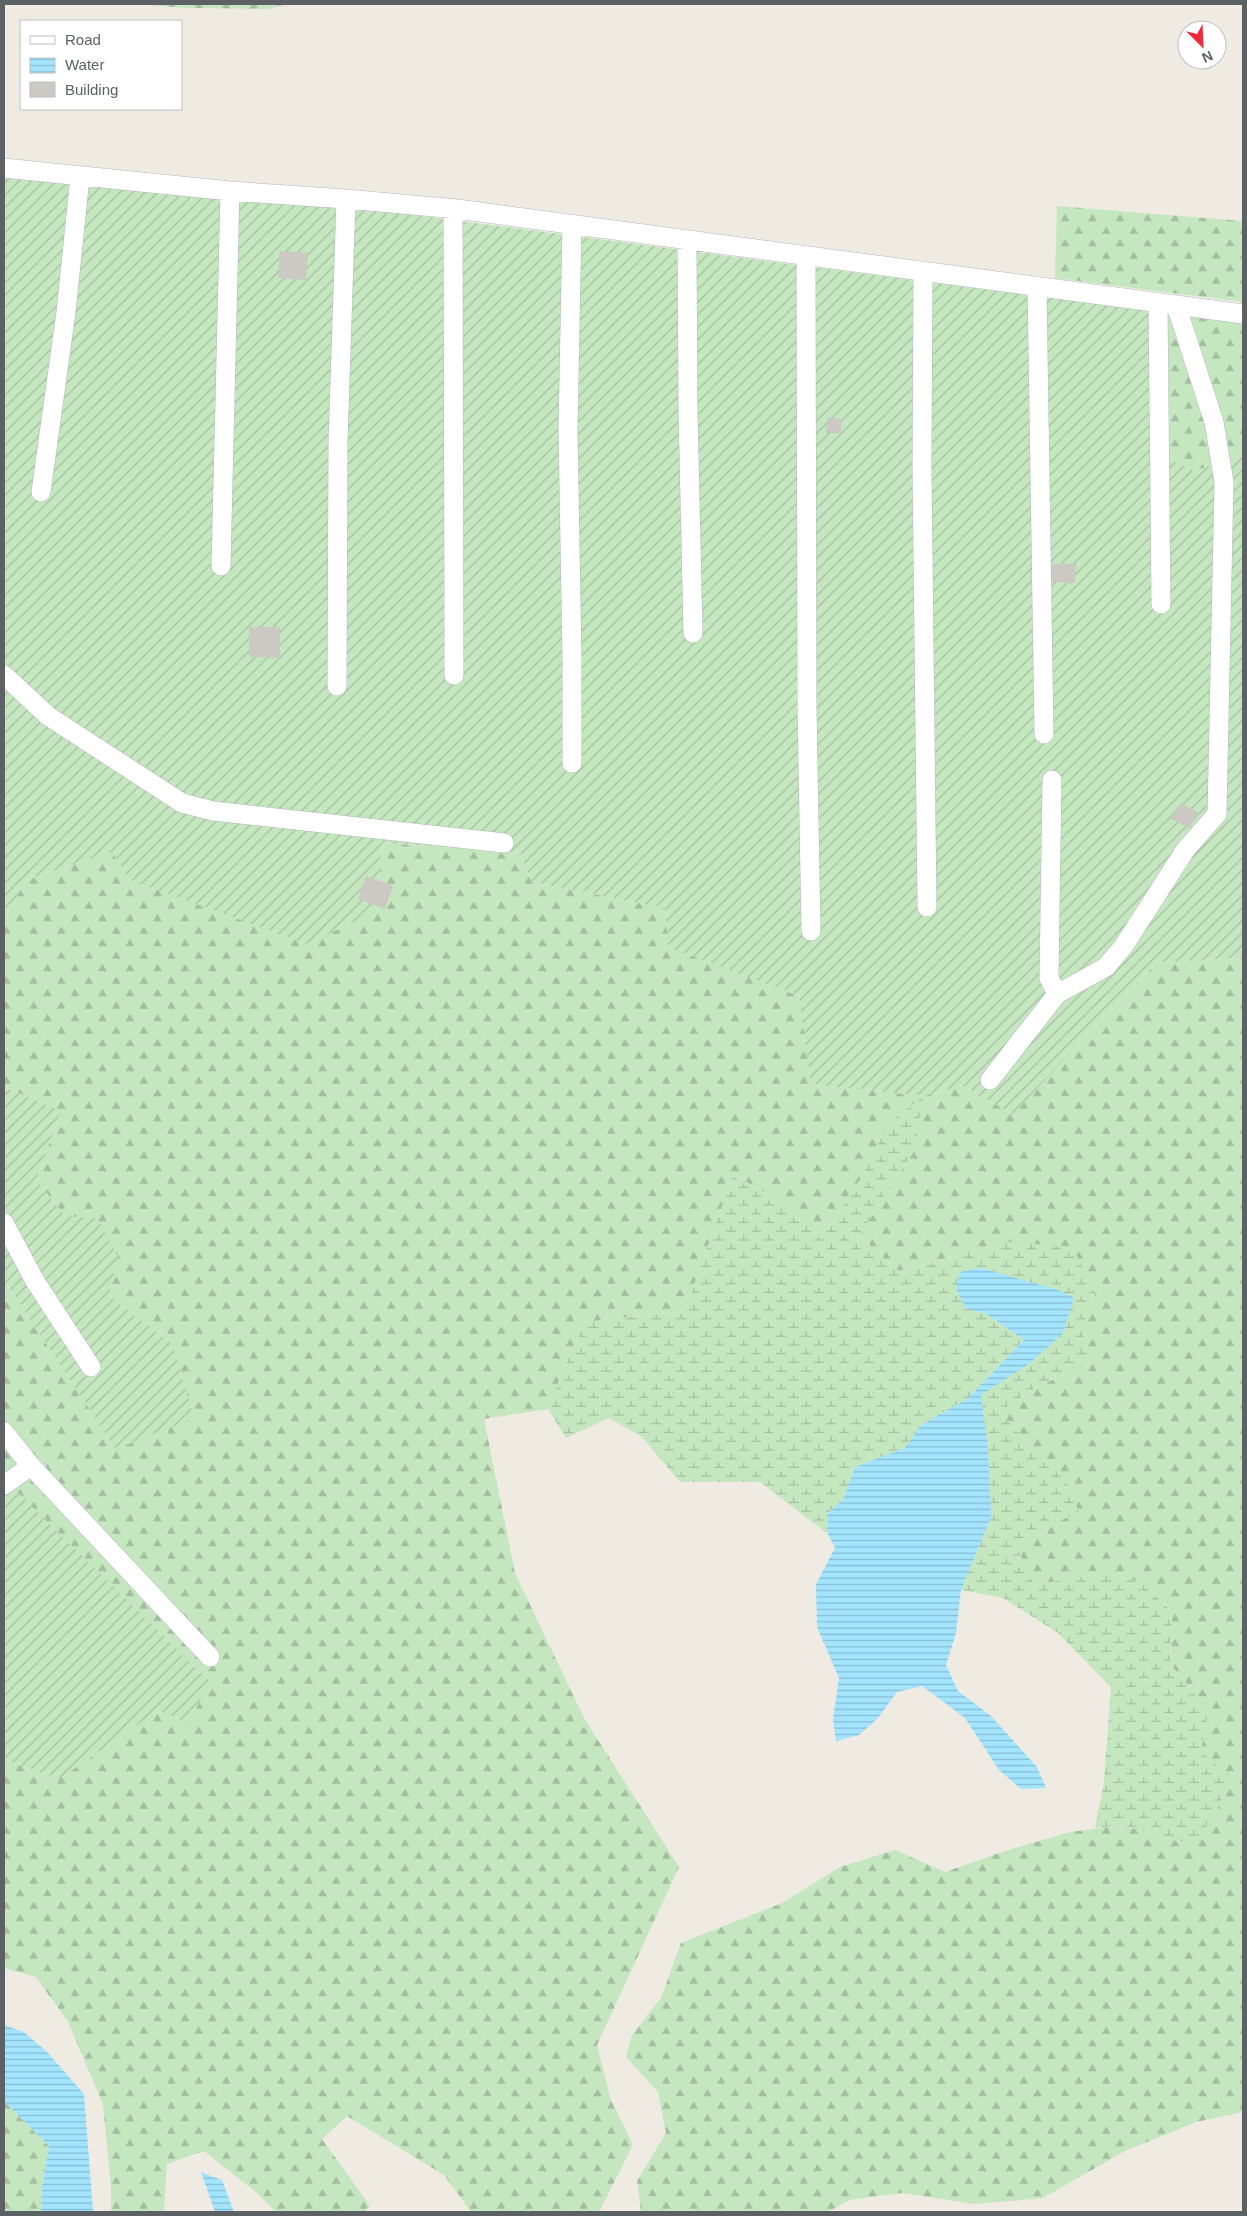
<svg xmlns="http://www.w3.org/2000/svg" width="1247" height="2216" font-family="Arial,sans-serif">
<defs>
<pattern id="forest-firs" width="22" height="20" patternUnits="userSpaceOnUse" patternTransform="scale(1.25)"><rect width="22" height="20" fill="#c5e7bf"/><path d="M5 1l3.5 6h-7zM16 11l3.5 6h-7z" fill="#a3bf9f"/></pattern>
<pattern id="wetland-marsh" width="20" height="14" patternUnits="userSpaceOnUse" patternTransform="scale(1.25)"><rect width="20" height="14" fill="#c5e7bf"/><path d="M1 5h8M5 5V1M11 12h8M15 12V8" fill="none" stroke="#a3bf9f"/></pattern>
<pattern id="garden-furrows" width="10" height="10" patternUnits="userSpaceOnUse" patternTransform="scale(1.25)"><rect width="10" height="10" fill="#c5e7bf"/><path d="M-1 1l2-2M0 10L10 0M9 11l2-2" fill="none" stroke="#a3bf9f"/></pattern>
<pattern id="water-rules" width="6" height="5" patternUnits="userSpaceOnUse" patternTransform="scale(1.25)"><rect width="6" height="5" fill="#a3e4ff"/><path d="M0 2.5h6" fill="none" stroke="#88bcd2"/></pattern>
</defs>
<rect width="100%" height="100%" fill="#efebe3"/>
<path fill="url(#forest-firs)" d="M137 4H286L270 9 186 8Z
M1057 206 1243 221V302L1055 278Z
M1158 312 1239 321 1243 323V454L1195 471 1157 455Z
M382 843 520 852 532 882 665 908 669 947 799 996 812 1084 924 1096 963 1086 1013 1114 1157 962 1243 958V2112L1196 2122 1125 2151 1043 2198 975 2204 902 2193 849 2200 828 2212H641L637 2181 666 2133 658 2092 626 2057 632 2035 661 1998 681 1943 782 1903 840 1867 895 1850 945 1872 1005 1851 1070 1832 1122 1825 1185 1843 1208 1711 1170 1664 1172 1612 1141 1582 1104 1573 1034 1585 1014 1542 1065 1480 999 1412 1036 1387 1089 1364 1082 1328 1095 1295 1010 1242 899 1271 859 1236 915 1149 924 1097 888 1123 860 1180 821 1239 775 1198 733 1175 685 1311 585 1322 564 1368 548 1409 484 1419 515 1573 584 1718 679 1867 597 2045 611 2100 633 2145 599 2212H471L444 2175 347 2116 322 2139 370 2206 363 2212H276L257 2193 204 2151 167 2164 164 2212H111V2188L103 2104 68 2022 36 1977 4 1968V1760L59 1779 159 1710 4 1479V1280L116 1448 172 1344 109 1296 118 1256 65 1216 36 1180 61 1111 4 1087V920L26 880 112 852 375 912Z
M4 2101 49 2146 42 2187 41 2212H4Z"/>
<path fill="url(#wetland-marsh)" d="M924 1096 915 1149 859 1236 899 1271 1010 1242 1073 1247 1095 1295 1082 1328 1089 1364 1036 1387 999 1412 1065 1480 1079 1512 1014 1542 1034 1585 1104 1573 1141 1582 1172 1612 1170 1664 1208 1711 1201 1752 1232 1777 1217 1810 1197 1840 1185 1843 1122 1825 1095 1828 1104 1781 1111 1687 1058 1633 1003 1598 961 1590 991 1517 988 1448 980 1395 1029 1364 1015 1278 981 1268 965 1309 985 1313 1024 1340 967 1399 921 1425 905 1448 855 1467 843 1500 827 1514 828 1534 760 1482H680L642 1437 609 1418 566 1438 548 1409 564 1368 585 1322 685 1311 733 1175 775 1198 821 1239 860 1180 888 1123Z"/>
<path fill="url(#garden-furrows)" d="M4 158 37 166 1158 312V455L1195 471 1243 454V958L1157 962 1013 1114 963 1086 924 1096 811 1084 799 996 668 947 665 908 532 882 520 852 382 843 375 912 307 944 130 880 112 852 26 880 4 920Z
M4 1087 61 1111 36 1180 65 1216 97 1218 118 1256 109 1296 172 1344 194 1418 116 1449 4 1280Z
M4 1479 209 1681 189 1724 159 1710 59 1779 4 1760Z"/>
<path fill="url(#water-rules)" d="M981 1268 1058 1290 1074 1298 1063 1333 1029 1364 981 1395 988 1448 991 1517 961 1590 956 1633 946 1665 958 1691 991 1716 1037 1767 1046 1788 1021 1789 999 1770 965 1718 922 1686 897 1692 878 1718 859 1735 836 1741 833 1719 839 1678 817 1627 816 1584 835 1548 828 1534 827 1514 843 1500 855 1467 905 1448 921 1425 967 1399 1024 1340 985 1313 966 1309 956 1288 960 1272Z
M4 2025 24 2032 48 2053 84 2094 93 2212H41L42 2187 49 2146 4 2101Z
M201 2172 222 2180 234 2212H215Z"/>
<path fill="#ccc8c3" d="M280 251 308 253 306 280 278 278Z
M827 418 841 419V433H826Z
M1047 564H1076L1075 583 1047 582Z
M249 627H280V658L249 657Z
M1180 803 1198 812 1190 828 1171 819Z
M366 876 393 886 385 909 358 899Z"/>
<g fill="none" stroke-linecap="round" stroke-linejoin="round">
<defs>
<path id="minor" d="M4 168 230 191 346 199 457 209 1243 314
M453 209 454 675
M687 240 688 411 693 633
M806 256 807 707 811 931
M923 271 922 466 927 907
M1037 286 1044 734
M1158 302 1161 604
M41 492 66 312 80 177
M221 566 230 191
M4 675 48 716 182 803 213 811 504 843
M337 686 338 442 346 199
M572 763V658L568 430 572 225
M1052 780 1049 978 1057 994
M990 1080 1057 994 1106 967 1123 947 1186 849 1217 814 1224 482 1214 422 1176 305
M4 1223 35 1281 91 1367
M4 1432 31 1466 210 1657
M4 1485 31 1466"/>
</defs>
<use href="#minor" stroke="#b4b7bb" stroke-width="20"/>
<use href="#minor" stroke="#fff" stroke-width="19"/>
</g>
<rect width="1247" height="2216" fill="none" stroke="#5b6165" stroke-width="10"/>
<rect x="20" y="20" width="162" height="90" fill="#ffffff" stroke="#bdc0c1"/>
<rect x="30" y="36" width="25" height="8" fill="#ffffff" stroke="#bdc0c1"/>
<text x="65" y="45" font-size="15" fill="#5b6165">Road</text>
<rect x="30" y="58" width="25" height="15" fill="url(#water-rules)" stroke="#bdc0c1"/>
<text x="65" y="70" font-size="15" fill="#5b6165">Water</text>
<rect x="30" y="82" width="25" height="15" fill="#ccc8c3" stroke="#bdc0c1"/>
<text x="65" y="95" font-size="15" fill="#5b6165">Building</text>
<g transform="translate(1202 45) rotate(156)"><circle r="24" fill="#ffffff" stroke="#bdc0c1"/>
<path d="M0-4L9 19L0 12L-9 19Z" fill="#ef2937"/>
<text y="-8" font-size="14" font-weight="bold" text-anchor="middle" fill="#5b6165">N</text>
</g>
</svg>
